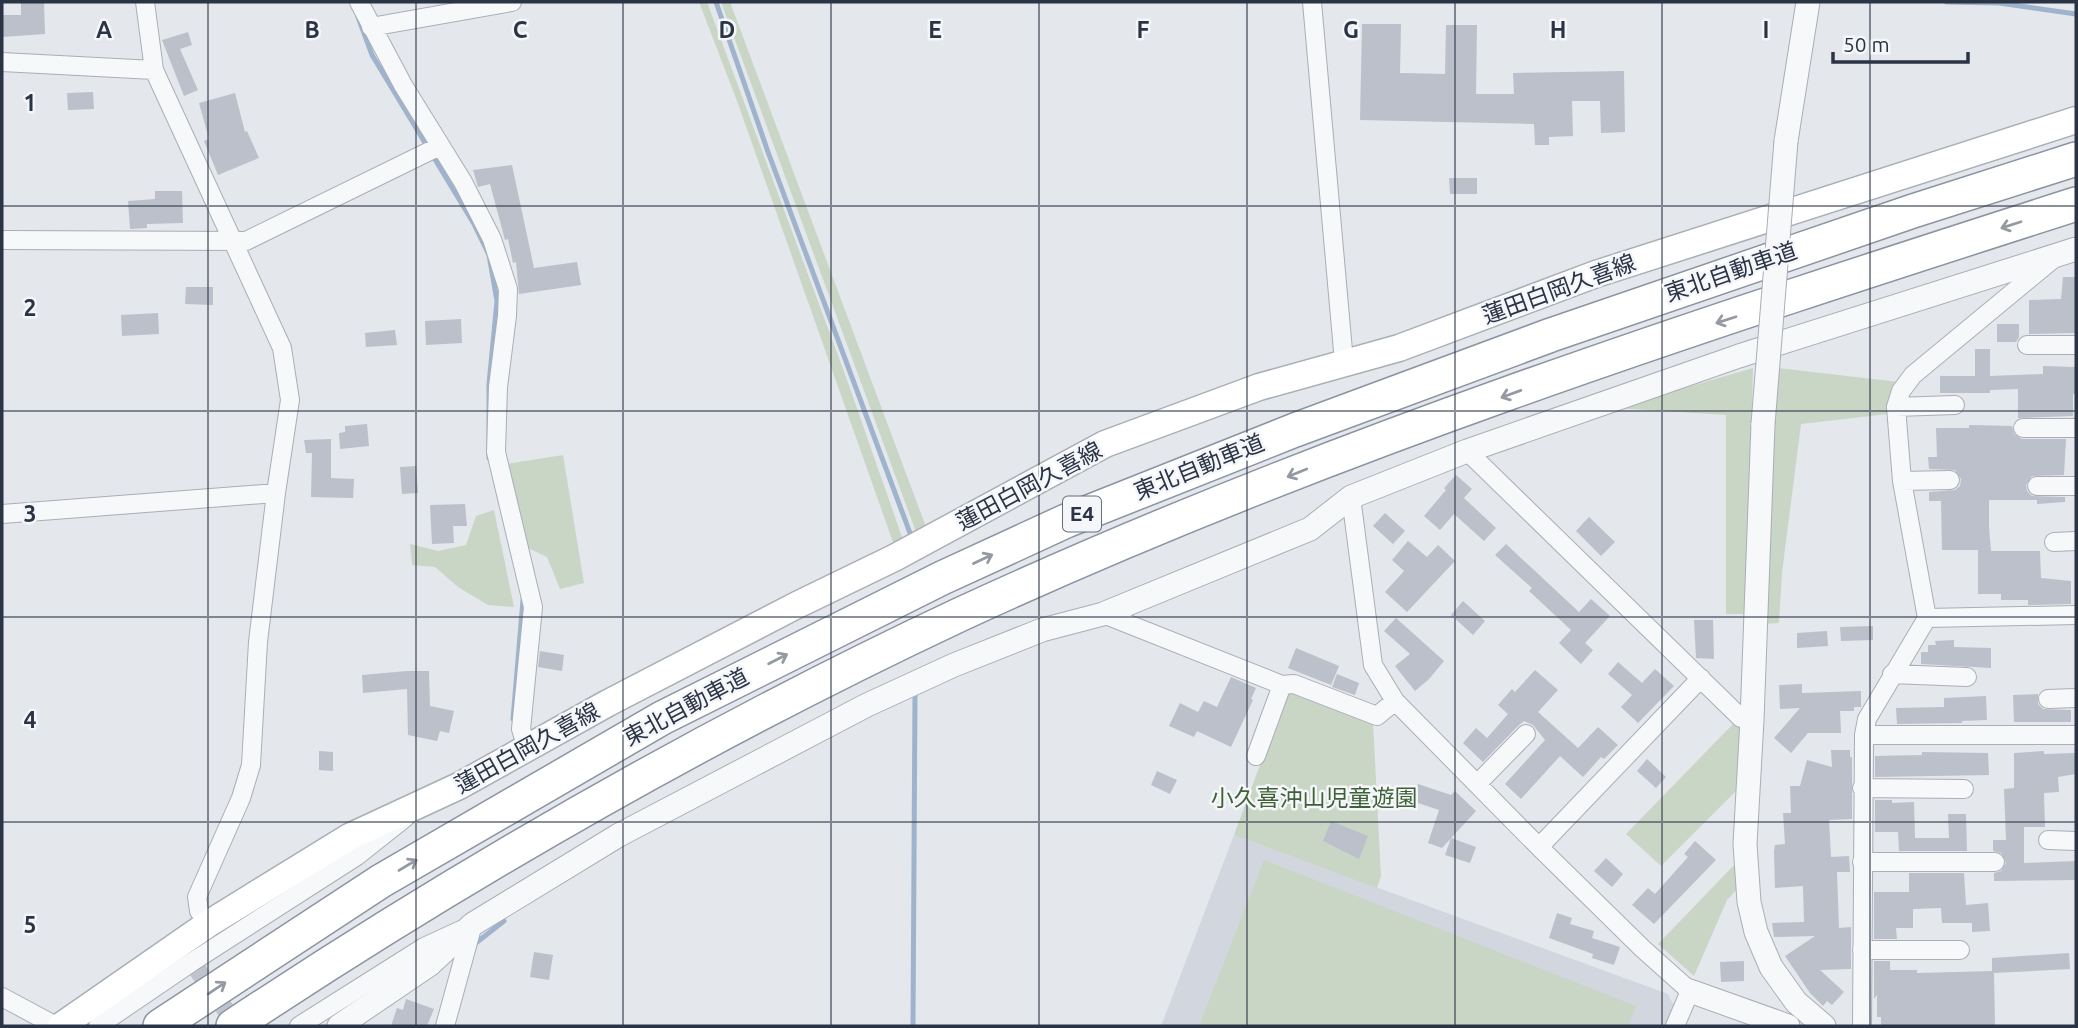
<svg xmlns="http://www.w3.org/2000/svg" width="2078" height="1028" font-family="Ubuntu,'Noto Sans JP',sans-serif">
<rect width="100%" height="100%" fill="#e4e7ec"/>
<path fill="#d2d6de" d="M1234 835 1668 994 1674 1006 1665 1026H1161Z"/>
<path fill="#c9d6c5" d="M699 2H707L846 377 903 540 894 545 737 101Z
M721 2H730L926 527 916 532Z
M1753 368 1747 614H1726V415L1616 408Z
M1777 368 1899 382 1888 414 1801 424 1782 573 1779 623 1764 624Z
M563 455 584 583 560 589 547 557 526 547 507 464Z
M494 510 514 607 488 605 458 587 435 567 412 565 410 544 438 551 466 545 476 516Z
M1293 689 1373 722 1381 876 1377 888 1234 835 1286 695Z
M1734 723 1745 733 1740 787 1661 866 1626 834Z
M1264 860 1636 1006 1628 1026H1199Z
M1735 864 1738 888 1727 900 1694 976 1658 944Z"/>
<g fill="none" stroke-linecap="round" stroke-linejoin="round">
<path stroke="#9fb4cc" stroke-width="5" d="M716 2 768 152 910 533
M1946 2 1999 3 2076 14
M358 17 372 55 474 224 489 255 497 301 489 384V458
M513 719 523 600
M472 946 504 921
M913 1026 915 694"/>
</g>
<path fill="#bbc0ca" d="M21 2H44L45 34 2 37V15H21Z
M1362 24H1401L1400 73 1445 74 1446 25H1477L1476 94H1514L1513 73 1624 71 1625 132 1601 133 1600 101H1572L1573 136 1549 137V145H1535L1534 124 1360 120Z
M188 32 192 45 180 49 198 90 184 96 162 40Z
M93 92 94 109 68 110 67 93Z
M235 93 245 132 247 131 259 158 218 175 204 141 209 139 199 103Z
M512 165 534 268 577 262 581 285 519 294 516 262 513 263 508 239 505 240 490 184 478 187 473 170Z
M1449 178H1477V194H1450Z
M155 191H182L183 223 147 224V228L130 229 128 201 155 199Z
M2063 277H2076V333L2029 334V300L2061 299Z
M186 287H213V305L185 304Z
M158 313 159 334 122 336 121 315Z
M461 319 462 343 426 345 425 321Z
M1997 324H2019V337L2016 342H1997Z
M395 330 397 345 366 347 365 333Z
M1975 349H1990V376L2043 374V366L2076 367V394H2073V416L2018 418V389L1990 390V393H1940V376H1975Z
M367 424 369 446 340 449 339 433 345 432V426Z
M1969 425 2012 426 2014 434 2022 439H2066L2064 475 2032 476 2026 485 2027 491 2032 496 2065 497V502L2037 504V500H1989V527L1991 551H2040L2041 578 2071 581V604L2028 605V600H2001V594H1978V550H1942L1941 501H1929V492L1955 490 1960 486 1961 479 1955 470 1929 469 1928 457H1937L1936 428H1969Z
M331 439V478L354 479 353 498 311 497 312 453H306L304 440Z
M416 466 418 493 402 494 400 467Z
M1456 475 1472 489 1464 498 1496 528 1484 541 1454 514 1440 530 1424 516 1446 490 1444 488Z
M465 504 467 526H453L454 543 432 544 430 505Z
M1385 513 1405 531 1393 544 1373 526Z
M1589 517 1615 542 1601 556 1576 531Z
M1408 541 1427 557 1438 545 1455 561 1407 612 1385 592 1404 571 1392 560Z
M1506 544 1579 612 1591 599 1610 616 1585 643 1593 650 1581 664 1559 643 1571 630 1529 591 1532 588 1495 555Z
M1463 601 1485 621 1473 635 1451 615Z
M1396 618 1444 661 1429 679 1415 691 1395 666 1410 654 1384 631Z
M1694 620H1713L1714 659 1696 658Z
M1873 626V640L1841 641 1840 627Z
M1827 631 1828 646 1797 648V633Z
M1954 640V647L1991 648V668L1921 664V652H1928V645H1936L1935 641Z
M1296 648 1339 666 1331 685 1288 668Z
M540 651 564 655 562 671 538 667Z
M1618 662 1642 683 1655 669 1674 686 1638 723 1621 707 1632 695 1608 674Z
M1535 670 1558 690 1538 712 1578 748 1598 727 1618 745 1604 759 1601 757 1583 777 1560 756 1521 799 1505 784 1545 740 1533 725 1524 721 1518 726 1483 762 1463 743 1476 728 1487 738 1508 714 1498 705 1512 689 1515 692Z
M407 671H429L430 706 454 711 449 733 440 731 437 741 408 735 407 689 363 693 362 675Z
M1337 674 1359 683 1355 695 1332 687Z
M1231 677 1256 688 1251 699 1253 700 1231 747 1197 731 1194 737 1169 726 1180 703 1198 712 1204 701 1217 707Z
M1802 684V693L1861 691V707H1854V711H1840L1841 733H1808L1791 753 1774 738 1800 708 1780 709 1779 685Z
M2038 694V704L2043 709 2071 710V722H2014L2013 695Z
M1986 696 1987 720 1962 721V723L1897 724 1896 708 1944 707V698Z
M1831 750H1850V757H1852V819L1829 820 1831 857 1849 856 1850 872H1837L1839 928 1851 927V969L1820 970 1844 992 1832 1005 1827 1001 1823 1006 1810 993 1785 956 1815 936 1774 937 1772 923 1804 922 1803 886 1775 888 1774 852 1775 845 1785 844 1783 813H1791L1790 786H1800L1807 760 1832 767Z
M319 751 333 752V771L319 770Z
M2044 751V754L2076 753V774L2058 777 2059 792 2044 793 2045 827H2024V863L2076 861V880L1994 881V873L2001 871 2006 863 2001 853 1993 851V840H2006L2004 789 2014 788V753Z
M1922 752 1988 753 1989 775 1875 777V756L1922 755Z
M1647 759 1666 777 1656 788 1637 771Z
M1157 771 1177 780 1170 794 1151 785Z
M1418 784 1451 795 1455 791 1476 811 1442 848 1428 843 1439 810 1412 801Z
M1875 800H1892V803L1914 802 1915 838H1949L1948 814H1966L1967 851H1899L1898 832H1875Z
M1331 821 1368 836 1359 859 1323 841Z
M1451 838 1476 847 1470 863 1445 855Z
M1695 841 1716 860 1654 924 1632 905 1648 888 1655 894 1688 857 1684 854Z
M1606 858 1623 874 1612 887 1594 871Z
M1909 873H1964L1966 905 1988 903 1990 931 1972 932V923H1942L1941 908 1913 909V928H1896L1897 939H1874V892H1909Z
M1557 913 1572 918 1570 924 1594 931 1592 938 1620 947 1614 965 1592 958 1593 954 1549 938Z
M534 952 553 955 549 980 530 977Z
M2069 953 2070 969 1994 973 1995 1026H1881V1017H1877V995L1874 999V961H1890V970H1917V973L1992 971V958Z
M1744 961V981L1721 982 1720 962Z
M406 999 434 1009 427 1026H391L397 1008 403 1010Z"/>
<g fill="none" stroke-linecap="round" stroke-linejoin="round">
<path stroke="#bfc3cb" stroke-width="18" stroke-dasharray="18 9" stroke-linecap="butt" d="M192 962 237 1026"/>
<defs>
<path id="minor" d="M145 2 154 70 282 348 290 400 276 493 258 642 251 765 241 798 197 897 199 911 208 924
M359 2 403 85 463 182 492 239 508 289 507 316 498 387 496 452 533 607 521 729 527 749
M1312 2 1344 362
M371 27 512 2
M2 62 154 70
M2 240 246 241 440 146
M2027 345H2076
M1896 407 1955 405
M2023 428H2076
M1467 451 1741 718 1752 720
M1902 481 1950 480
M2037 486H2076
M1351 497 1373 665 1395 701 1539 847 1643 949 1690 991 1675 1026
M2 514 276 493
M2054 542 2076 541
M1103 614 1282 685 1294 684 1377 716 1395 701
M1927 618 2076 615
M1892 674 1967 677
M2048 699 2076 698
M1864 735H2076
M1256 756 1282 685
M1478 783 1526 734
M1862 788 1964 789
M2048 840 2076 841
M1539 847 1701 678
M1862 862H1995
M1862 950H1960
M2 997 56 1026
M98 1026 192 962 357 856 405 818
M299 1026 424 947 461 930
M445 1026 473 924
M1862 1026 1864 735 1867 719 1927 618 1902 481 1896 407 1901 391 1913 375 2052 260"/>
<path id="tertiary" d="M1786 141 1808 2
M1763 424 1752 720 1745 844 1749 902 1756 932 1771 967 1796 1002 1824 1026
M1690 991 1788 1026
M339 1026 429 965 473 924 619 835 867 705 954 665 1042 630 1103 614 1310 529 1351 497 1467 451 1739 356 2076 249"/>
<path id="secondary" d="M61 1026 208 924 349 837 459 786 608 703 797 605 894 558 1105 444 1259 387 1399 348 1596 274 2076 120"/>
<path id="motorway" d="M160 1026 381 881 662 718 942 578 1066 521 1295 430 1551 335 1913 211 2076 159
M233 1026C464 873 708 733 959 615 1319 448 1699 325 2076 204"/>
</defs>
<use href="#minor" stroke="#a9aeb7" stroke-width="20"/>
<use href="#tertiary" stroke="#a9aeb7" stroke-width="25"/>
<use href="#secondary" stroke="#a9aeb7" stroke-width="29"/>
<use href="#motorway" stroke="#8b94a3" stroke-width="36"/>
<use href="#minor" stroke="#f7f8fa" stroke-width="18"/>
<use href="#tertiary" stroke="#f7f8fa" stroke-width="23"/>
<use href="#secondary" stroke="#fff" stroke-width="26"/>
<use href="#motorway" stroke="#fff" stroke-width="33"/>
<defs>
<path id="tertiary-bridge" d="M1763 424 1786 141"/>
</defs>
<use href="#tertiary-bridge" stroke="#a9aeb7" stroke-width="25" stroke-linecap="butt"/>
<use href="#tertiary-bridge" stroke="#f7f8fa" stroke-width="23"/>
</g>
<defs><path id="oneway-shaft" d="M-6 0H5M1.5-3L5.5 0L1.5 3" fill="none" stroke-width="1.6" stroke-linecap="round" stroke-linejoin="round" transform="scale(1.75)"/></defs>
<g stroke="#959aa2">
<use href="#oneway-shaft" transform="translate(2011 225) rotate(162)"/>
<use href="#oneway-shaft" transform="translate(1726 320) rotate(162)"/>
<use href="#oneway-shaft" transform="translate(1511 394) rotate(160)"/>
<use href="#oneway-shaft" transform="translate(1297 473) rotate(158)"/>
<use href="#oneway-shaft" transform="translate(983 559) rotate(-25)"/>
<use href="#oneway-shaft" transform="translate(778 659) rotate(-27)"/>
<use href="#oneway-shaft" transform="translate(408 865) rotate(-31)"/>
<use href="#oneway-shaft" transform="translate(217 988) rotate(-34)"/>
</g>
<path fill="none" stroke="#2b3445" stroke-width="2" stroke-opacity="0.55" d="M208 2V1026M416 2V1026M623 2V1026M831 2V1026M1039 2V1026M1247 2V1026M1455 2V1026M1662 2V1026M1870 2V1026M2 206H2076M2 411H2076M2 617H2076M2 822H2076"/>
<g text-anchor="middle" stroke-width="5" stroke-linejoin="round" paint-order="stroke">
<rect fill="#f4f6f9" stroke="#676e7b" stroke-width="2" x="1063" y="496.5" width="38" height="35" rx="5"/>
<g font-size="21" font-weight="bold" fill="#2b3445">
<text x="1082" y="521">E4</text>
</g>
<g font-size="23" fill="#2b3445" stroke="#f4f6f9">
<text transform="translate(1731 272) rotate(-19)" y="8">東北自動車道</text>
<text transform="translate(1559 289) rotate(-20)" y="8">蓮田白岡久喜線</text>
<text transform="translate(1199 467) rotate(-22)" y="8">東北自動車道</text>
<text transform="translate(1029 486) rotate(-28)" y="8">蓮田白岡久喜線</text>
<text transform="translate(686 707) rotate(-28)" y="8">東北自動車道</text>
<text transform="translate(527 748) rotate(-29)" y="8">蓮田白岡久喜線</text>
</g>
<g font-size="23" fill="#3f6138" stroke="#f4f6f9">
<text x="1314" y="806">小久喜沖山児童遊園</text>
</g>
</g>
<g font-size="23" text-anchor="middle" font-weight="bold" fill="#2b3445" stroke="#f4f6f9" stroke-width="5" stroke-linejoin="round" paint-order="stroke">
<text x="104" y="38">A</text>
<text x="312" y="38">B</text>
<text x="520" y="38">C</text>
<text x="727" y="38">D</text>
<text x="935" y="38">E</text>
<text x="1143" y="38">F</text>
<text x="1351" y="38">G</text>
<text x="1558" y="38">H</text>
<text x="1766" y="38">I</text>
<text x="30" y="111">1</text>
<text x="30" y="316">2</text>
<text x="30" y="522">3</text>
<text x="30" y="728">4</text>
<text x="30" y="933">5</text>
</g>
<rect width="2078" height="1028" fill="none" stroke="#2b3445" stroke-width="7"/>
<path d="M1833 52v10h135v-10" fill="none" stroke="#2b3445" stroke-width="3.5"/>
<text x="1843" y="52" font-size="21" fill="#2b3445" stroke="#f4f6f9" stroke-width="5" paint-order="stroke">50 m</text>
</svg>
